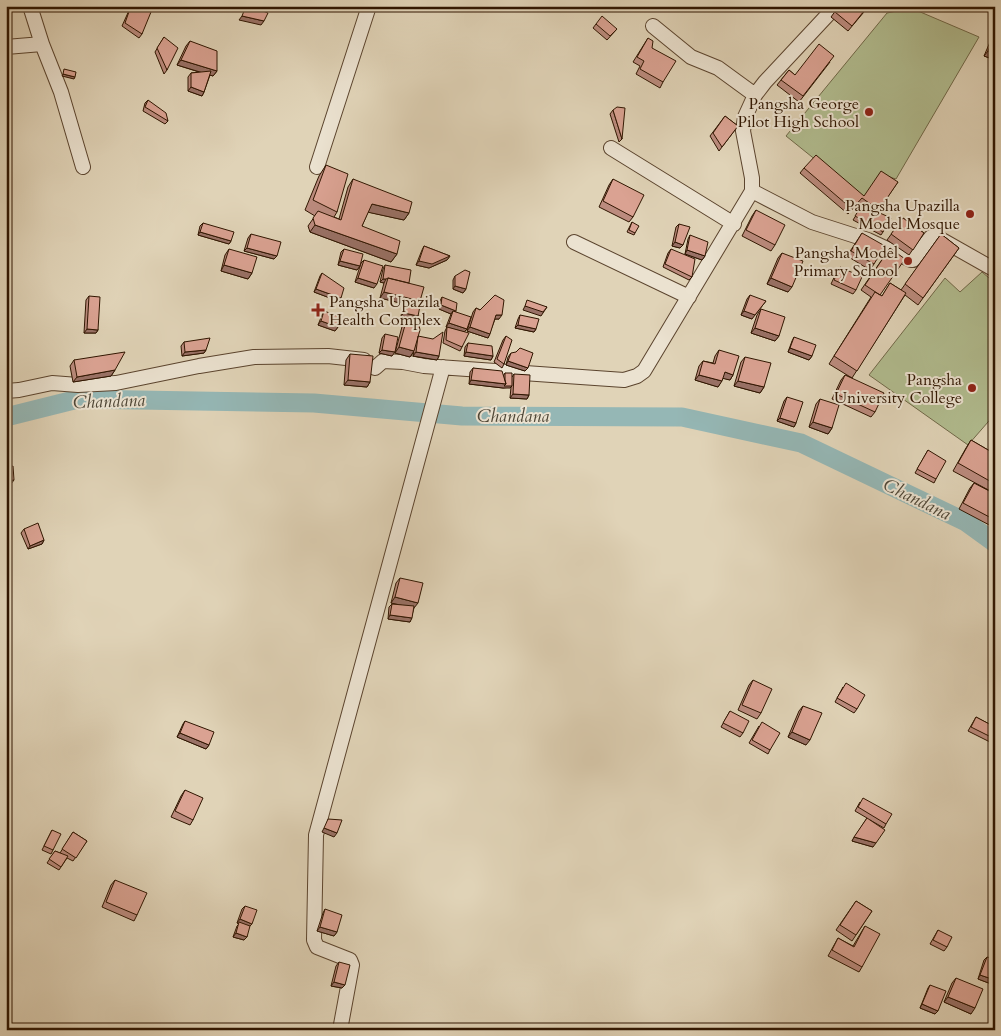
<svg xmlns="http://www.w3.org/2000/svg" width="1001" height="1036" font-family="Cardo,serif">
<rect width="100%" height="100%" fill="#e0d3b7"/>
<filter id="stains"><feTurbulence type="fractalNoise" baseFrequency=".004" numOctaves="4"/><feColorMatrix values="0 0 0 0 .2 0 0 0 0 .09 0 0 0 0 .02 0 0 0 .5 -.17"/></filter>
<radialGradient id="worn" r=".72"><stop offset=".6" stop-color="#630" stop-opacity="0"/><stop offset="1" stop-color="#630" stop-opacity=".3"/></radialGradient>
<path fill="#b1bc8f" stroke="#706848" d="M911 8 979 37 896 179 883 175 863 198 786 136 887 13Z
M982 272 995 283V414L968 445 869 375 945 278 960 292Z"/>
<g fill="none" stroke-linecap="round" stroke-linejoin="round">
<path stroke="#95b7b5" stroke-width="19" d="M6 417 78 399 314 403 462 416 682 417 801 443 966 522 995 543"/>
<defs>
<path id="minor" d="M30 6 42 44 61 92 83 167
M653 26 691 57 718 68 755 95
M6 47 42 44
M611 148 734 224
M317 167 369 6
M752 191 812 222 868 240 911 260H913L931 237 935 236 995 270
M574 242 689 297
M375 368 383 361 403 362 424 366 624 380 637 376 644 371 752 191V178L743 131 745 117 755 95 765 82 836 6
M6 391 19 390 52 383 78 385 116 383 199 366 254 357 328 356 364 360
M340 1030 352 965 350 960 317 947 314 940 316 835 443 367"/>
</defs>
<use href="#minor" stroke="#5b442e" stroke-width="16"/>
<use href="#minor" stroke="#ebe2d0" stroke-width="14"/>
</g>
<path fill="#bb8b7e" stroke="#2f1500" d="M131 6H137L142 34 139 38 122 26Z
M839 6H869L848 31 831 17Z
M596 24 617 29 607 40 593 28Z
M995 32V60L984 56 993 35Z
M164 37 167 70 164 74 155 52Z
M648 38 663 82 660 88 636 74 640 66 633 62Z
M190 41 217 71 213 76 210 75 204 92 202 96 188 91V77L191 73 199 72 177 65 186 46Z
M830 62 799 102 777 85 789 70 795 75Z
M148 100 168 121 165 124 143 111 145 103Z
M613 110 622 139 619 142 610 114Z
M725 116 738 126 719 151 710 136Z
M326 165 337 212 334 217 339 219 348 187 353 179 409 213 404 220 368 212 362 226 397 254 391 262 310 232 308 226 315 216 305 210 319 176Z
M804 168 864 196 898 182 877 212 883 232 881 235 853 220 862 206 858 203 848 214 800 173Z
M613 179 633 217 629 222 599 207 609 185Z
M756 210 775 245 771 251 742 236 752 216Z
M903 218 924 233 909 255 887 240Z
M632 222 635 233 634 235 627 232Z
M203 223 231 241 229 244 198 235 200 226Z
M679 224 683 245 680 248 672 246 676 227Z
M862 233 874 264 870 270 847 256Z
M251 234 274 259 244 251 248 238Z
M941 234 959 248 918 305 905 295 852 378 875 412 871 417 832 399 841 380 845 375 852 378 829 364 871 297 861 290 890 248 880 295 882 296 890 283 901 290Z
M690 235 705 256 702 260 685 254 688 239Z
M424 246 450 256 447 260 429 268 416 265 422 250Z
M229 249 252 273 248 279 221 271 225 255Z
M344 249 360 266 357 270 338 265 341 252Z
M671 249 692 277 689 280 663 267 668 253Z
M782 253 788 292 767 284 778 258Z
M364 260 374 288 355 282 361 263Z
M385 265 409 283 417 306 418 316 416 320 418 337 439 356 437 360 413 356 414 352 410 357 395 353 403 323 407 318 401 316 403 307 405 304 380 298 384 283 380 282 383 269Z
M840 267 856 290 853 294 831 284 837 271Z
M322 273 338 301 314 292 320 276Z
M455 276 466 289 463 293 453 289V280Z
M750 295 752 319 741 315 747 299Z
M89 296 98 330 96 333H84L86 300Z
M442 297 456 312 465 332 462 347 460 351 443 343 445 331 447 327 456 330 446 327 451 314 439 309 440 301Z
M476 308 499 319H495L488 338 467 331 473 312Z
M761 309 779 336 775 341 751 333 757 315Z
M324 311 338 327 335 331 318 325 322 315Z
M520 315 536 329 534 332 515 328 518 319Z
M385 334 392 356 379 353 382 338Z
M506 336 504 364 502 368 494 362 503 340Z
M794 337 812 356 809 360 788 352 792 341Z
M184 342 206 350 204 353 182 356 181 346Z
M468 343 493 356 491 360 464 356 465 347Z
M719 350 733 375 730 380 723 378 718 387 695 380 699 366 703 361 713 363 715 356Z
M511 353 528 368 525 371 506 365 508 357Z
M350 354 370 382 367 387 344 385 346 360Z
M745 357 764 387 760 393 734 386 741 362Z
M74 360 115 370 111 376 73 382 70 366Z
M473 368 503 376 505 373 512 377 514 374 529 395 527 399 510 398 511 387 503 388 469 384 470 372Z
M787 397 796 423 794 427 777 421 784 401Z
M820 399 832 428 828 434 809 427 816 404Z
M971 440 995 454V528L959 509 970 488 974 483 994 493 953 471 966 448Z
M928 450 936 479 934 483 915 473Z
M24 529 44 540 42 544 28 549 21 533Z
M400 578 414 608 410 622 388 619 389 607 392 604H397L391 603 396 583Z
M753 680 761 713 757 719 738 710 749 685Z
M843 687 857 709 854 713 835 702Z
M803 706 806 745 788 737 799 711Z
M730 711 743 733 740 737 721 727Z
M976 717 995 727 994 744 968 731Z
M185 721 209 745 206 749 177 737 183 724Z
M759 726 770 750 768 754 749 743Z
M185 790 193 820 190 825 171 817 181 796Z
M860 802 886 824 884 828 870 820 873 847 852 841 867 818 855 811Z
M52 830 53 850 51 854 42 850Z
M73 832 87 841 73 861 67 858 59 870 47 863 55 851 60 853Z
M115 880 137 915 134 921 102 907 111 885Z
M856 901 872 911 852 941 836 930Z
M245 906 247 937 244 940 233 937 237 926 239 924 237 923 242 909Z
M325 909 337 932 334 936 317 931 323 913Z
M865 926 862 967 859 972 828 956 838 938 853 946Z
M938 930 947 947 944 951 930 944Z
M987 957 994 985 978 979 984 960Z
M339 962 342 988 331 986 336 966Z
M956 978 971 1014 944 1002 952 983Z
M930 985 935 1014 920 1008 928 988Z"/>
<path fill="#997166" stroke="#2f1500" d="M742 6H754L756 7 754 11Z
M242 16 264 21 261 25 239 20Z
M988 51 995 53V60L984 56Z
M181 60 217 71 213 76 177 65Z
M63 74 75 77 74 79 62 76Z
M191 87 204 92 202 96 188 91Z
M372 204 409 213 404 220 367 212Z
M315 225 397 254 391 262 310 232Z
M200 232 231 241 229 244 198 235Z
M675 242 683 245 680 248 672 246Z
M247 248 277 256 274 259 244 251Z
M687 250 705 256 702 260 685 254Z
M450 256 447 260 429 268 416 265 419 261Z
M340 261 360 266 357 270 338 265Z
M224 265 252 273 248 279 221 271Z
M358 278 377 284 374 288 355 282Z
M771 278 792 287 788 292 767 284Z
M383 279H386L384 283 380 282Z
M455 286 466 289 463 293 453 289Z
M316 289 341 298 338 301 314 292Z
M384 292 420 301 416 307 380 298Z
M766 301 752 319 741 315 744 311Z
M441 305 456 311 454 315 453 311 451 314 439 309Z
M525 306 547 307 541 316 523 310Z
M404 313 418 316 416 320 401 316Z
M496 315H502L499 319H494Z
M321 321 338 327 335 331 318 325Z
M449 323 467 329 464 332 446 327Z
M518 325 536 329 534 332 515 328Z
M470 327 490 334 488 338 467 331Z
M755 328 779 336 775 341 751 333Z
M87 329 98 330 96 333H84Z
M399 347 414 351 410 357 395 353Z
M790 348 812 356 809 360 788 352Z
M206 350 204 353 182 356 185 352Z
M382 350 395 352 392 356 379 353Z
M416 352 439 356 437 360 413 356Z
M466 352 493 356 491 360 464 356Z
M508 361 528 368 525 371 506 365Z
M115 370 111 376 73 382 77 377Z
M725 372 733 375 730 380 721 378Z
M699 375 722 381 718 387 695 380Z
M348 380 370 382 367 387 344 385Z
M471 380 506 384 512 386 510 388H503L469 384Z
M738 381 764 387 760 393 734 386Z
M513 394 529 395 527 399 510 398Z
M780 418 796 423 794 427 777 421Z
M813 422 832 428 828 434 809 427Z
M14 480 11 484H6V481Z
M44 540 42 544 28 549 30 546Z
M395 597 418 603 414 608 391 603Z
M390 615 412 618 410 622 388 619Z
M792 732 810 740 806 745 788 737Z
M180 733 209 745 206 749 177 737Z
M324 828 337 833 334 837 322 832Z
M854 837 876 843 873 847 852 841Z
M240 919 252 924 249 927 237 923Z
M320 927 337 932 334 936 317 931Z
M236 933 247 937 244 940 233 937Z
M980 975 995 980V984L994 985 978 979Z
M334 982 345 985 342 988 331 986Z
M948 997 975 1008 971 1014 944 1002Z
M922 1004 938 1011 935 1014 920 1008Z"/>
<path fill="#daa292" stroke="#2f1500" d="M131 6H137L151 12 142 34 125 23Z
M246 6H250L268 13 264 21 242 16Z
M839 6H868L852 26 835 12Z
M602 16 617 29 610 36 596 24Z
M995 34V53L988 51Z
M164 37 178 48 167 70 157 48Z
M648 38 653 41 652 48 676 61 663 82 640 69 644 61 637 57Z
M190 41 217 51V71L181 60Z
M819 44 834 56 803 96 781 80 789 70 795 75Z
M64 69 76 72 75 77 63 74Z
M211 71 204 92 191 87V73Z
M148 100 166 113 168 121 145 107Z
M617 107 625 108 622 139 613 110Z
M725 116 738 126 722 147 713 133Z
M816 155 864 196 881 171 898 182 879 210 862 198 852 209 804 168Z
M326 165 348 174 337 212 313 200Z
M353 179 412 202 409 213 372 204 362 226 400 241 397 254 315 225 313 218 318 211 341 220Z
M613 179 644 195 633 217 603 201Z
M862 205 891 218 883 232 855 216Z
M756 210 785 225 775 245 746 230Z
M903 218 924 233 913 250 891 234Z
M632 222 639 226 635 233 629 230Z
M203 223 234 232 231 241 200 232Z
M679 224 690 227 683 245 675 242Z
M862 233 885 246 874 264 851 251Z
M251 234 281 242 277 256 247 248Z
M941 234 959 248 923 298 905 284Z
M690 235 708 242 705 256 687 250Z
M424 246 450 256 432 264 419 261Z
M890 248 905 259 880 295 865 285Z
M229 249 257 257 252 273 224 265Z
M344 249 363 254 360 266 340 261Z
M671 249 695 259 692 277 665 264Z
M782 253 803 261 792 287 771 278Z
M364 260 383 266 377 284 358 278Z
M385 265 411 270 409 283 388 278 386 279H383Z
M840 267 862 277 856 290 834 280Z
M465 270 470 272 466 289 455 286V276Z
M322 273 344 288 341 298 316 289Z
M388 278 424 287 420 301 384 292Z
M890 283 906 293 857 371 834 356 875 292 882 296Z
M495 295 504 300 502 315H496L490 334 470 327 476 308 480 310Z
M750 295 766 301 755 315 744 311Z
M89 296 100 297 98 330 87 329Z
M442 297 457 303 456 311 441 305Z
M527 300 547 307 543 312 525 306Z
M406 303 420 306 418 316 404 313Z
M761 309 785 317 779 336 755 328Z
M324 311 341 317 338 327 321 321Z
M453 311 471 317 467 329 449 323Z
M520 315 539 319 536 329 518 325Z
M407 318 418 320 420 330 414 351 399 347Z
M447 327 469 333 462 347 446 340Z
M443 332 439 356 416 352 418 336 433 339Z
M385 334 398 337 395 352 382 350Z
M506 336 512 340 504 364 497 359Z
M794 337 816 345 812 356 790 348Z
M210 338 206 350 185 352 184 342Z
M468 343 492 346 493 356 466 352Z
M520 348 533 353 528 368 508 361 511 353 516 352Z
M719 350 739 356 733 375 725 372 722 381 699 375 703 361 715 364Z
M125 352 115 370 77 377 74 360Z
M350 354 373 356 370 382 348 380Z
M745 357 771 363 764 387 738 381Z
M473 368 502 371 506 384 471 380Z
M505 373H512V386H504L506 384 505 380Z
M514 374 530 375 529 395 513 394Z
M845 375 884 393 875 412 836 394Z
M787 397 803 402 796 423 780 418Z
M820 399 839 405 832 428 813 422Z
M971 440 995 454V484L958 463Z
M928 450 946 461 936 479 917 469Z
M13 466 14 480 6 481V468Z
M974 483 995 494V520L963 503Z
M38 523 44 540 30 546 24 529Z
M400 578 423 583 418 603 395 597Z
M392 604 414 606 412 618 390 615Z
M753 680 772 689 761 713 742 705Z
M846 683 865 695 857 709 837 698Z
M803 706 822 713 810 740 792 732Z
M730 711 749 721 743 733 723 723Z
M976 717 995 727V739L971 727Z
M185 721 214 732 209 745 180 733Z
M762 722 780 733 770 750 752 740Z
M185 790 203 798 193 820 175 811Z
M863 798 892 814 886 824 858 807Z
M867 818 885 830 876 843 854 837Z
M328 819 342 820 337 833 324 828Z
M52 830 61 834 53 850 44 846Z
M73 832 87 841 76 858 62 849Z
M55 851 68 856 61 867 49 859Z
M115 880 147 893 137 915 106 902Z
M856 901 872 911 856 935 840 925Z
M245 906 257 910 252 924 240 919Z
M325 909 342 915 337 932 320 927Z
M239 922 250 926 247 937 236 933Z
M865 926 880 934 862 967 832 950 838 938 854 947Z
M938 930 952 937 947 947 933 940Z
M987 957 995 959V980L980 975Z
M339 962 350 965 345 985 334 982Z
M956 978 983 989 975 1008 948 997Z
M930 985 946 991 938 1011 922 1004Z"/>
<g fill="#8f2418" stroke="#ebe2d0" stroke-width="2">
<circle cx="869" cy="112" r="5"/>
<circle cx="970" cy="214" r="5"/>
<circle cx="908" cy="261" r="5"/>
<path d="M315.5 302.5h5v5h5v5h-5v5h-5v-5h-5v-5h5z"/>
<circle cx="972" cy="388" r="5"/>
</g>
<g text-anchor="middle" stroke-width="4" stroke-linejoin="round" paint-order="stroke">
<g font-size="16" fill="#2f1500" stroke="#ebe2d0" text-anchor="end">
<text x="859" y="109">Pangsha George<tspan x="859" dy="18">Pilot High School</tspan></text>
<text x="960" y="211">Pangsha Upazilla<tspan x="960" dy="18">Model Mosque</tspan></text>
<text x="898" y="258">Pangsha Model<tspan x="898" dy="18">Primary School</tspan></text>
<text x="329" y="307" text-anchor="start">Pangsha Upazila<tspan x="329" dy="18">Health Complex</tspan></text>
<text x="962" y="385">Pangsha<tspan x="962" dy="18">University College</tspan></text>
</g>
<g font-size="18" font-style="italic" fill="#4e4636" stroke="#ebe2d0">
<text transform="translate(109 401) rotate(-2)" y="6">Chandana</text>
<text x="513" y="422">Chandana</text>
<text transform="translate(917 499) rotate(26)" y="6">Chandana</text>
</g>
</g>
<rect width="1001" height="1036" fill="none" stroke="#e0d3b7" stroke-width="25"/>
<rect x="8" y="8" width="986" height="1021" fill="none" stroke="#2f1500" stroke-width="2.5"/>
<rect x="12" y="12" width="976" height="1011" fill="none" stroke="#2f1500"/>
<rect width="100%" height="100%" filter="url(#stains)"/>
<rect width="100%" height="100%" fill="url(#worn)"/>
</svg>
